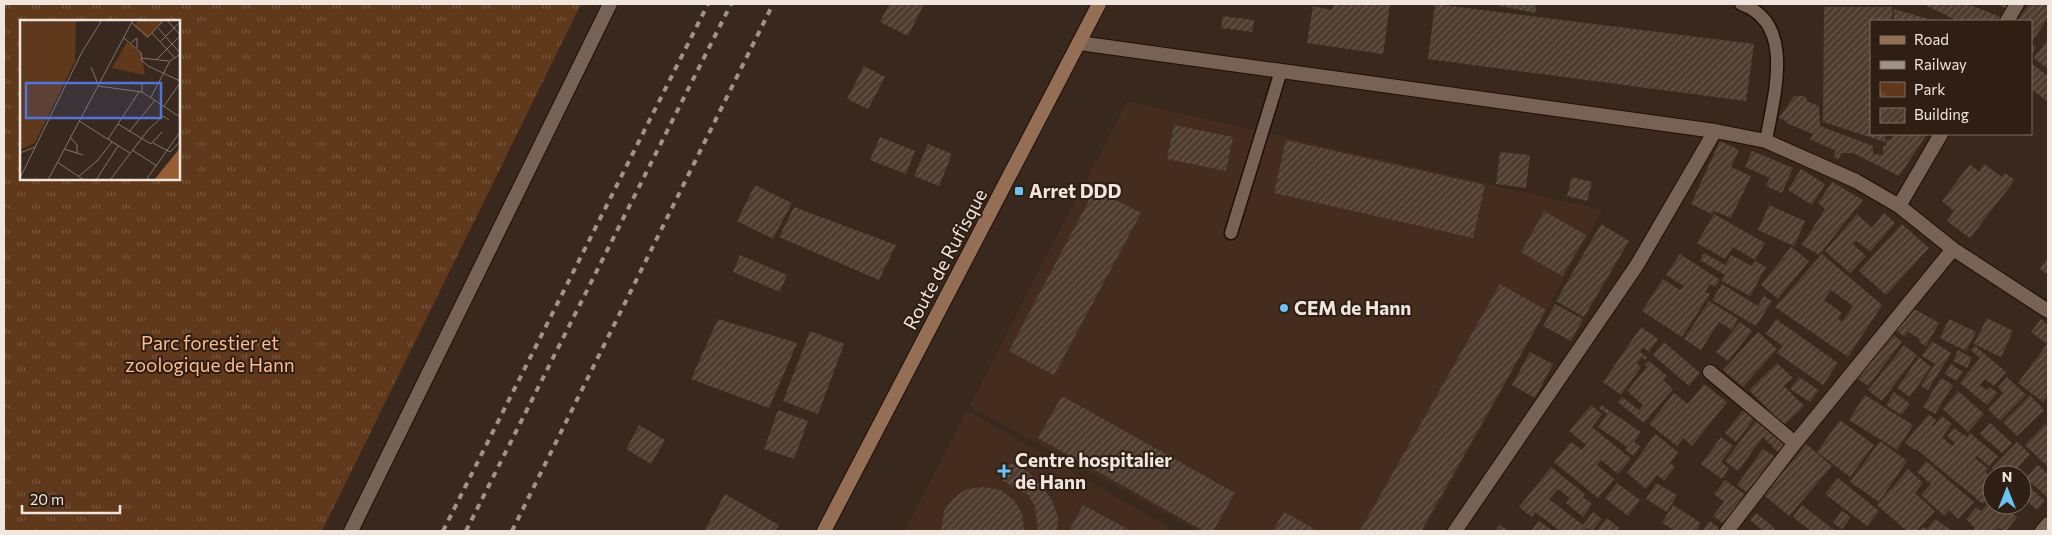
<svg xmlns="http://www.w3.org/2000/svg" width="2052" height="535" font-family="Commissioner,sans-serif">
<defs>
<pattern id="park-tufts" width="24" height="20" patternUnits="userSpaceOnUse" patternTransform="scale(1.25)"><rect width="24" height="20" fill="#60391c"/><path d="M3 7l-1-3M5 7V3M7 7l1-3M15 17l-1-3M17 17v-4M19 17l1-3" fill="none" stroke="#77563d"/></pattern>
<pattern id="building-hatch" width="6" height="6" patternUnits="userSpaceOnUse" patternTransform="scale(1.25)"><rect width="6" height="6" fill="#4e3c30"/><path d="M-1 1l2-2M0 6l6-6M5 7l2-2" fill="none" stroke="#68584e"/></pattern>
</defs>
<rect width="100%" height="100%" fill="#38281d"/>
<path fill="#442d1e" d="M1127 101 1602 210 1424 531H1198L969 406Z
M967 410 1175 531H905Z"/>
<path fill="url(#park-tufts)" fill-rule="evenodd" d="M4 4H581L322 531H4ZM21 21H179V179H21Z"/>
<path fill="url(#building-hatch)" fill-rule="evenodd" d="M889 4H924L908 36 880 22Z
M1333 4H1390L1383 54 1307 43 1313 6 1332 10Z
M1435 4 1754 44 1746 101 1428 59Z
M1490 4H1537L1535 13Z
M1926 4H1968L2003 18 2000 21H1958L1925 5Z
M1996 4H2013L2010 10Z
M2029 4H2048V18L2031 43V21H2017Z
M1824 7H1893L1892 21H1871V134H1886L1885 142 1823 122Z
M1894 9 1935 21H1894Z
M1223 16 1254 20 1252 32 1221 28Z
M2048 39V69L2034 58Z
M2031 44 2036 47 2031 55Z
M2031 63 2048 76V102L2031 89Z
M864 66 885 77 868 109 847 99Z
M1794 96H1805L1808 102 1819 106 1820 126 1873 146V154L1883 155V146H1886V140L1892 139V134H1927L1899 176 1853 153H1841L1839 159 1833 157 1836 151 1810 139 1813 134 1786 123V121L1779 118Z
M1174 125 1233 137 1226 171 1167 159Z
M880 137 915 151 906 174 870 160Z
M1286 140 1485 185 1473 238 1274 193Z
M1720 141 1739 150 1731 167 1751 176 1731 218 1714 211 1712 214 1691 204Z
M928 144 952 154 939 186 914 176Z
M1752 151 1793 168 1782 193 1766 186 1770 178 1745 167Z
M1500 152 1530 155 1526 188 1496 184Z
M1970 164 1979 172 1984 164 2002 177 2005 173 2015 180 1970 238 1947 221 1954 211 1942 201Z
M1801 169 1825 184 1812 205 1788 190Z
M1572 177 1592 182 1587 201 1567 196Z
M1832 182 1863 200 1819 255 1802 245 1825 209 1818 203Z
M755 185 792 203 773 239 737 221Z
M1095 189 1141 213 1054 375 1009 351Z
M1769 205 1805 221 1794 246 1758 230Z
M794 207 896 245 879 280 779 237Z
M1544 211 1586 235 1562 276 1521 252Z
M1884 213 1895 223 1870 252 1857 241 1853 244 1866 256 1850 273 1825 251 1857 214 1872 228Z
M1714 214 1765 243 1755 260 1733 247 1725 259 1697 243Z
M1601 224 1629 241 1584 317 1556 301Z
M1902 224 1929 248 1886 295 1859 271Z
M1791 247 1809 261 1778 299 1761 285Z
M1704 253 1725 265 1731 255 1752 266 1755 261 1766 267 1750 296 1722 281 1725 275 1700 260Z
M1680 254 1720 280 1715 287 1710 284 1705 292 1710 294 1682 337 1642 311 1663 279 1680 290 1684 286 1666 275Z
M1822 254 1882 305 1848 357 1775 307ZM1831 290 1853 306 1842 322 1838 318 1842 313 1824 300Z
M740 255 787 275 780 292 733 272Z
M2048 257V275L2040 269Z
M1500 284 1546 310 1421 531H1360Z
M1722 284 1758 306 1764 296 1772 301 1756 326 1712 300Z
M1709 301 1738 319 1732 330 1719 322 1701 350 1684 339Z
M1555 304 1583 319 1571 341 1543 326Z
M1911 307 1939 323 1926 346 1919 342 1920 339 1908 332 1905 337 1896 331Z
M1987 318 2013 331 2001 357 1974 344Z
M718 319 797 343 769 408 691 379Z
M1776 319 1838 363 1823 385 1777 353 1783 346 1766 334Z
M1949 319 1976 332 1966 351 1940 338Z
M2041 319 2048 325V396L2043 402 2018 383 2047 344 2031 332Z
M1740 322 1752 331 1728 361 1716 352Z
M1641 327 1658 339 1649 352 1643 348 1640 352 1647 357 1645 360 1642 357 1637 364 1641 367 1621 395 1603 382Z
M810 331 844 344 818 414 783 401Z
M1758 332 1777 349 1743 387 1723 370Z
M1890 332 1902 342 1868 386 1855 377Z
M1932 341 1951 353 1928 390 1921 386 1935 364 1922 356Z
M1664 342 1700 373 1689 386 1653 355Z
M1904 345 1917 355 1882 401 1868 390Z
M1975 346 2006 372 1994 386 1985 379 1980 385 1987 390 1990 387 1998 393 1987 405 1960 383 1980 358 1971 350Z
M1958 350 1972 358 1967 368 1953 361Z
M1530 352 1553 364 1535 398 1512 385Z
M1919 357 1931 367 1910 397 1897 388Z
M1649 361 1667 376 1663 380 1673 389 1644 423 1618 402 1622 397 1639 410 1643 405 1627 391 1647 367 1645 365Z
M1777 363 1793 378 1784 386 1804 406 1784 425 1749 390Z
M1951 364 1963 372 1956 381 1945 374Z
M1799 377 1819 390 1810 402 1790 389Z
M2007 377 2026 395 2000 421 1988 409 2003 393 1998 387Z
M1941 378 1953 385 1935 414 1923 407Z
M1704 384 1727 402 1692 446 1683 438 1677 446 1649 424 1674 393 1688 404Z
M1958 391 1984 414 1968 432 1943 409Z
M1894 392 1910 404 1901 415 1886 405Z
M1865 395 1913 425 1897 450 1849 420Z
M2030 395 2044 410 2017 436 2003 422Z
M1062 396 1235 493 1213 531H1204L1038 438Z
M1591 405 1602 414 1592 427 1631 459 1618 474 1601 460 1597 465 1614 479 1598 498 1554 462 1571 442 1582 450 1586 445 1569 431Z
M1601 405 1641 432 1634 442 1640 446 1634 456 1625 450 1627 447 1598 427 1607 414 1599 408Z
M778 410 808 421 794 459 764 449Z
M1743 410 1754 419 1736 442 1725 433Z
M1929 414 1936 420 1932 425 1933 426 1942 416 1952 424 1942 437 1952 446 1955 443 1947 436 1954 428 1967 437 1970 433 1998 456 1989 466 1977 456 1975 458 1988 469 1985 472 1992 477V494L1983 504 1916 449 1915 450 1905 443Z
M1758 418 1787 440 1778 452 1763 437 1738 471 1725 461Z
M1840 420 1874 445 1850 477 1817 452Z
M1990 423 2012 443 2002 453 1980 434Z
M2045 424 2048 427V467L2025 445Z
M639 425 665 440 651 464 626 449Z
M1655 434 1678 452 1670 463 1675 467 1664 481 1657 475 1646 489 1627 473Z
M1721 437 1733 446 1721 462 1729 468 1722 479 1701 464Z
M1880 441 1907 461 1879 502 1850 482Z
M2017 442 2030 454 2011 475H1999L1992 468Z
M1806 444 1832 466 1789 516 1764 495Z
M1763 449 1779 459 1752 496 1737 485Z
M1926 461 1974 502 1958 519 1949 510 1944 516 1921 495 1931 484 1917 472Z
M1010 463 1027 471 1041 485 1051 499 1058 517 1057 531H1038L1035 506 1028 495 1002 480Z
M2038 465 2048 474V498L2026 478Z
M1551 467 1585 494 1583 497 1592 504 1583 517 1566 503 1570 498 1558 489 1549 499 1583 525 1593 512 1602 519 1592 531 1586 528 1584 531H1560L1535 512 1532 517 1519 507Z
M1908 469 1923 483 1915 493 1935 511 1916 531H1907L1877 505Z
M1838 478 1879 511 1867 526 1825 494Z
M1725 480 1751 499 1728 527 1713 516 1724 502 1714 494Z
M2022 480 2045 501 2037 510 2022 497Z
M1617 483 1640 500 1628 516 1605 498Z
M1656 483 1677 495 1667 512 1646 499Z
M984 487 1000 490 1013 499 1022 513 1024 531H941L944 511 954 498 967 489Z
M725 494 779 525 775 531H704Z
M1992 498V505H2001L2017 517 2006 531 1998 528 1995 531H1972L1975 528 1966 519 1976 507 1981 511Z
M1083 505 1131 531H1069Z
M1673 505 1701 523 1696 531H1675L1662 523Z
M1802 505 1834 530 1833 531H1811L1793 517Z
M1842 511 1851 517 1842 529 1833 523Z
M1284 512 1318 531H1273Z
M1756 513 1775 528 1772 531H1763L1750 520Z
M1607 518 1619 528 1616 531H1596Z
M1935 519 1953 531H1920L1923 527 1927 529Z
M1539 521 1553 531H1531Z
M1710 521 1720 529 1718 531H1702Z
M1500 525 1509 531H1495Z"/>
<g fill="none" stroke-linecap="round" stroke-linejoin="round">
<defs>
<path id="service" d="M1741 4C1797 23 1773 98 1766 141
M1231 233 1281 71"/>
<path id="minor" d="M2007 21 2017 4
M1079 43 1715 131 1766 141 1856 181 1899 206 1953 249 2048 311
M1899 206 1941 134
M1710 372 1795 443
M351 531 610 4
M1455 531 1637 265 1715 131
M1727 531 1795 443 1953 249
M2042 531 2048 524"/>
<path id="secondary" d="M824 531 1099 4"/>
</defs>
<use href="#service" stroke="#1f1006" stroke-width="15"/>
<use href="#minor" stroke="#1f1006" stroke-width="16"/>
<use href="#secondary" stroke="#1f1006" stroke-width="16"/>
<use href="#service" stroke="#766356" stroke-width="12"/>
<use href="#minor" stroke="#766356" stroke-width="14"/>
<use href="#secondary" stroke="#956f55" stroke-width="14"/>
<path stroke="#a0938a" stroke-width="4" stroke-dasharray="6 6" stroke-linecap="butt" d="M443 531 708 4
M466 531 731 4
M512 531 773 4"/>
</g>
<g fill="#6cc3f2" stroke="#2e1e13" stroke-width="2">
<rect x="1014" y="186" width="10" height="10" rx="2.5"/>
<circle cx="1284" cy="308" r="5"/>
<path d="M1001.5 463.5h5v5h5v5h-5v5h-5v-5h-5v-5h5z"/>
</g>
<g text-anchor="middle" stroke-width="4" stroke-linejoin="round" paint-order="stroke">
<g font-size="19" font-weight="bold" fill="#f1e6de" stroke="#2e1e13" text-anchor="start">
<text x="1029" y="198">Arret DDD</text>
<text x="1294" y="315">CEM de Hann</text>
<text x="1015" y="467">Centre hospitalier<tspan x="1015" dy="22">de Hann</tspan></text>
</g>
<g font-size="19" fill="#f1e6de" stroke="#2e1e13">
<text transform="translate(945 259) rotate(-62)" y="7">Route de Rufisque</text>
</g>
<g font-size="19" fill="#ffbb8d" stroke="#2e1e13">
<text x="210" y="350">Parc forestier et<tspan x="210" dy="22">zoologique de Hann</tspan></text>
</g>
</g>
<g transform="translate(20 20)">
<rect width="160" height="160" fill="#38281d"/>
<path d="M107 22 121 33 125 55 92 48Z" fill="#60391c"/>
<path d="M0 0H56L55 41 15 123 0 130Z" fill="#60391c"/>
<path d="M119 0H144L127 18 114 6Z" fill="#60391c"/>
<path d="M160 128V160H134Z" fill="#975e35"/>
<path fill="none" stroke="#82746a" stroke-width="1" d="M147 0 160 15M112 3 128 17 144 0M138 8 160 33M132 13 155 38M103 17 121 33 122 41 128 46 160 61M141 21 160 2M111 23 117 18V28M121 38 149 41M137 39 160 16M71 47 78 64M110 62 122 64V72M78 66 122 72 160 97M131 77 150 41 160 34M144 86 160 63M59 101 110 133M98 104 131 124 142 112M109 112 135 80M50 117 57 125V133M88 119 119 72M133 123 150 132 160 122M44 129 63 135M112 130 137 146M0 133 15 127M37 142 64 160M59 156 77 141 92 122M0 158 62 32 82 0M28 160 113 0M76 160 98 126M90 160 128 110 143 96 149 100M126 160 160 112"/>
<path fill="#5274da" fill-opacity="0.15" stroke="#5274da" stroke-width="2.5" d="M6 63H141V98H6Z"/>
<rect width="160" height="160" fill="none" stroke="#f1e6de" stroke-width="2.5"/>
</g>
<rect width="2052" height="535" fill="none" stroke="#f1e6de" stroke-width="10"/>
<rect x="1870" y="20" width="162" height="115" fill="#2e1e13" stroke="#7c6e64"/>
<rect x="1880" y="36" width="25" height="8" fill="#956f55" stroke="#7c6e64"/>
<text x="1914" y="45" font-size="15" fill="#f1e6de">Road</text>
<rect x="1880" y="61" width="25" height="8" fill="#a0938a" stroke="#7c6e64"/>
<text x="1914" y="70" font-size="15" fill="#f1e6de">Railway</text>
<rect x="1880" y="82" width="25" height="15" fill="url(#park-tufts)" stroke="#7c6e64"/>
<text x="1914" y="95" font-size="15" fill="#f1e6de">Park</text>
<rect x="1880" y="108" width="25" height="15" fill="url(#building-hatch)" stroke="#7c6e64"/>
<text x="1914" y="120" font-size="15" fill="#f1e6de">Building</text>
<g transform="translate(2007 490)"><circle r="24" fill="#2e1e13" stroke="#7c6e64"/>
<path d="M0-4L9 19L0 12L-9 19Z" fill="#6cc3f2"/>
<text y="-8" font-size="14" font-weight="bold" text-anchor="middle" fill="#f1e6de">N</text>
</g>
<path d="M22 505v8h98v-8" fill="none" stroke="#f1e6de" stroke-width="2.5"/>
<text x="30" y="505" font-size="15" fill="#f1e6de" stroke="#2e1e13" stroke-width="4" paint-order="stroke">20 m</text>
</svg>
